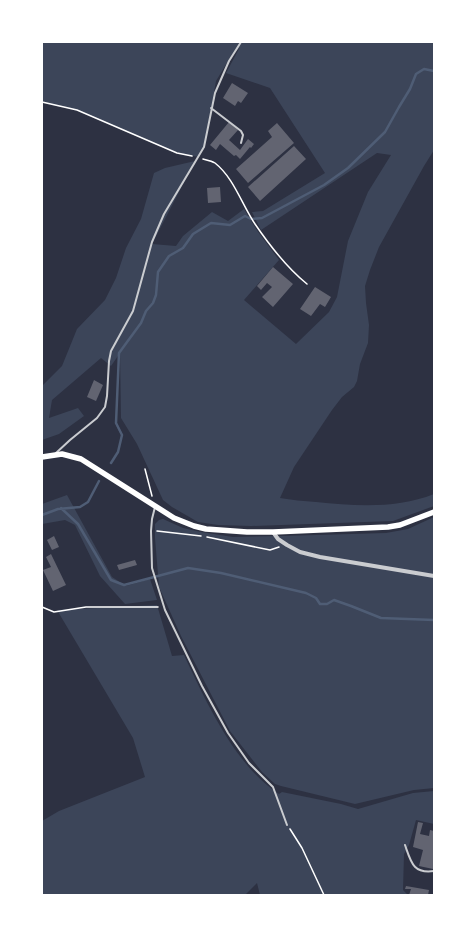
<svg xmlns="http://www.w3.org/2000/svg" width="476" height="937" font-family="Inter,sans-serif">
<rect width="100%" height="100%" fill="#2d3142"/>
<path fill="#3c4559" d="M42 42H434V150L424 166 379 247 370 270 365 286 366 303 369 325 368 343 360 364 357 381 354 387 342 397 332 410 294 467 280 498C291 500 304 501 316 502 355 506 397 509 434 494V506L393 521 251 526 218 525 198 522 172 507 163 500 137 444 121 418 120 353 111 366 101 358 52 400 49 418 78 408 84 416 59 434 42 440V386L62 366 77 329 105 300 116 278 126 248 141 219 154 173 165 168 195 161 152 244 176 246 183 236 212 212 228 221 244 209 256 229 279 260 244 300 296 344 329 312 337 297 348 241 368 192 391 155 377 153 261 230 252 212 263 211 325 173 270 88 226 73 240 47 228 61 216 81 204 147 199 157 177 153 77 110 42 102Z
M67 495 112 577 126 586 150 579 157 600 125 604 100 576 75 525 65 520 42 524V504Z
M434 517V788L414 790 355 804 281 786 275 784 262 772 230 731 181 636 159 587 155 538V524L159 520 163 519 183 528 201 532 233 537 281 536 386 533 408 529Z
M157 605 172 656 184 655C206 701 235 766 279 794L282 792 341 804 358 809 413 793 434 791V824L416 820 409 845 404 854 403 890 408 895H260L257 883 245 895H42V821L59 811 145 777 133 738 57 610Z"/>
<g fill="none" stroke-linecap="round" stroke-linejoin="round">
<path stroke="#4f5d75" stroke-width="2.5" d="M111 463 118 452 122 435 116 423 119 353 141 323 146 311 153 303 156 295 158 272 169 256 183 248 193 234 211 223 230 225 245 216 251 219 262 218 324 185 348 168 385 132 399 107 410 89 416 74 424 69 434 71
M61 508 78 524 111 580 124 585 188 568 221 573 306 593 316 598 320 604H327L334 600 351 606 381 618 434 620
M42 515 58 509 80 507 88 502 99 481"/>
</g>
<path fill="#626471" d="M232 83 248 93 241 103 238 101 235 106 223 98Z
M229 122 238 130 229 140 240 150 248 139 254 144 251 148 250 147 240 159 236 155 234 156 220 144 216 150 210 145Z
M277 123 294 143 248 183 236 169 272 137 268 131Z
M294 146 306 159 260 201 248 187Z
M220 187 221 202 208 203 207 188Z
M273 267 293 284 273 307 262 297 272 287 267 283 261 290 257 286Z
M315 287 331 297 325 307 320 304 311 316 300 309Z
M94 380 103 385 96 401 87 397Z
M54 536 59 547 52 550 47 540Z
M51 554 66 585 53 591 43 570 51 567 46 557Z
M135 560 137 565 119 570 117 565Z
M418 822 423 823 420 834 429 836 430 830 434 831V863L433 869 419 866 423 850 413 847Z
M406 886 429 890 428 895H409L411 889H405Z"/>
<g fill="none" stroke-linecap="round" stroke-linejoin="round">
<path stroke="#fff" stroke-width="1.5" d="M42 102 77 110 177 153 192 156
M203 159C207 160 212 161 215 163 234 178 242 205 255 224 270 246 286 267 307 284
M145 469 152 496
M157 531 201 536
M207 537 270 550 279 547
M42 607 54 612 86 607H158
M290 829 302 848 324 895"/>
<path stroke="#caccd0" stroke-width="2" d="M211 108 241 131 243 135 241 143
M56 453 70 440 97 418 105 407 107 396 109 361 111 351 133 311 152 242 164 214 204 147 215 93 229 61 241 42
M155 507 152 519 151 531 152 568 165 610 202 686 228 733 249 763 273 787 287 825
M405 845C411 862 413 874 434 871"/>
<path stroke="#caccd0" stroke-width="4" d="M273 532 278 539 287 545 300 552 320 557 434 576"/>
<path stroke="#fff" stroke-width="5.5" d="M42 457 62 454 81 459 174 518 194 526 206 529 247 532H273L388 527 400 525 434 512"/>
</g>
<rect width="476" height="937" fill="none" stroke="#ffffff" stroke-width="86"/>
</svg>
